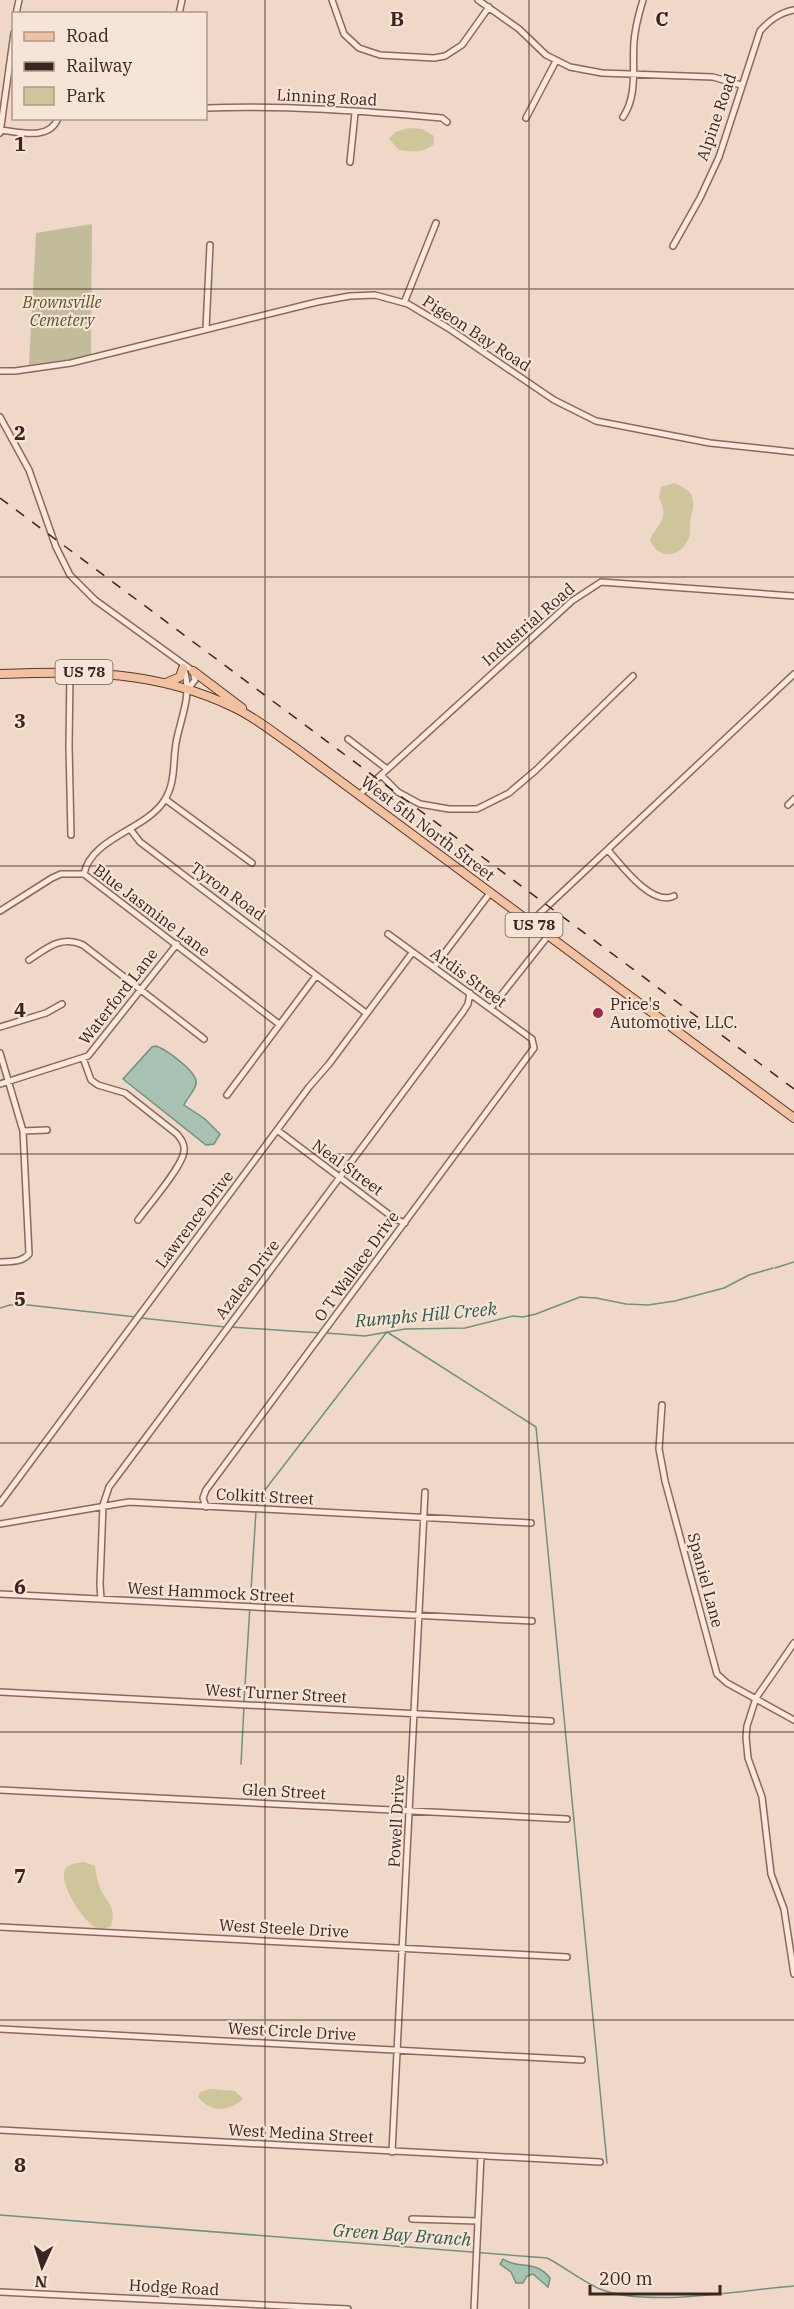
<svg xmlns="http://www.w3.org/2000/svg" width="794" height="2309" font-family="'IBM Plex Serif',serif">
<rect width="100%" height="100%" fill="#efd8c7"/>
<path fill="#cec59b" d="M409 128 422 129 434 136V144C424 153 412 152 399 150L389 139 395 132Z
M674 483C694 491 696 498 691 518 689 524 691 531 689 537 682 558 657 561 650 539 660 521 669 519 659 498L661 487Z
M84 1862 95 1866C96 1874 98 1883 101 1890 109 1905 116 1907 111 1926 107 1928 102 1929 97 1928 84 1924 56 1880 66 1868 71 1863 78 1863 84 1862Z
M209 2089 235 2091 243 2099C228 2112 211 2113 198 2097L200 2092Z"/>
<path fill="#c3bc9a" d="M92 224 91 356 29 365 36 233Z"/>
<path fill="#a8c3b4" stroke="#6f927f" stroke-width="1.5" d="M156 1046C167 1050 199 1073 196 1084 194 1092 187 1098 184 1105L205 1119 220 1134 214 1144 206 1145 123 1079 152 1047Z
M503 2259C519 2270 535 2259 550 2278L548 2287 533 2274 527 2276 523 2283H516L511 2272 500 2264Z"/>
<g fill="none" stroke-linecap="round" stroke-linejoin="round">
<path stroke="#6f927f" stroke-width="1.5" d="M775 1268 794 1262
M0 1308 10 1305H28L136 1317
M141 1318 225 1327
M230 1327 321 1333
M387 1332 536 1427 607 2163
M326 1333 365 1336 405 1329 465 1328 513 1316 523 1317 536 1314 580 1297 596 1298 626 1304 648 1305 675 1301 724 1288 749 1275 773 1268
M256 1507 261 1495 386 1333
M244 1701 256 1511
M241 1764 244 1706
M0 2215 547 2258C565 2267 581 2281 600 2289 647 2308 742 2290 794 2286"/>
<defs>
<path id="street" d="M332 0 344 34 359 48 380 55 434 58 445 56 462 45 489 7
M478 0 519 29 546 55 570 67 602 73 713 77 741 85
M16 14 19 0
M179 14 182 0
M206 108C283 105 364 111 442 118L447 122
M623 117C638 95 632 67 634 42 635 28 639 13 643 0
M526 118 556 61
M0 130C19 132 50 141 58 118
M0 133 14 33
M350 162 355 113
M673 246 700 198 719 157 760 31C770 20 779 13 794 10
M404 303 436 223
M206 329 210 245
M0 371H15L71 363 317 302 350 296 375 295 408 304 448 328 554 400 596 421 710 443 794 452
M0 417 29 470 56 547 70 575 95 600 193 671 195 680 188 689
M70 672 69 746 71 835
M348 739 387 769
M382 776 398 792 420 804 449 809H477L509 793 536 770 633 676
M359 795 572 601 601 582 794 596
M165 799 252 863
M788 805 794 799
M130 829 140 842 366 1013
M608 850C621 865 652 907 674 896
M84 874C91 838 145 830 164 801 177 781 172 759 177 738 182 715 192 693 184 670
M0 911 52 878 61 874H84L279 1024
M528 921 536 917 794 674
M29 960C47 948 61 935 83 945L204 1039
M434 967 490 893
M491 1008 548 936
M0 1027 46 1013 62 1004
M0 1053 23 1131 29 1254C21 1263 11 1261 0 1262
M83 1058 91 1080 98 1085 125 1093 177 1134C181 1139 185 1144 184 1151 183 1166 148 1206 138 1220
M0 1084 88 1056 177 944
M227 1095 316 976
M277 1130 395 1219 405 1223
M23 1131 47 1130
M662 1405 659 1449 665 1481 717 1674 727 1683 794 1720
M0 1503 309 1087 329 1064 412 953
M206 1507 203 1498 206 1490 534 1048 532 1039 388 934
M0 1524 129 1502 531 1523
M0 1594 532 1621
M101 1599 100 1584 103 1505 109 1487 463 1012 468 1004 470 993
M794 1643 756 1698 747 1726 746 1737 748 1758 762 1797 771 1874 784 1909 794 1974
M0 1692 551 1721
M0 1790 567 1819
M0 1927 567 1957
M0 2029 582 2060
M0 2130 600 2162
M392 2152 425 1492
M412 2219 478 2221
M0 2292 348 2309
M474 2309 481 2156"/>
<path id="primary" d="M193 671 242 708
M0 674C84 671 157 670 235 708 256 718 274 733 293 746L794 1118
M168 682 180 677 183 668"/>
</defs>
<use href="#street" stroke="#8c685c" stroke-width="8"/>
<use href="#primary" stroke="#5a3730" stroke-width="10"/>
<use href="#street" stroke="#f9e8db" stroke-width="5"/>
<use href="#primary" stroke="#f2c1a0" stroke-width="8"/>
<path stroke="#3c2520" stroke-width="1.5" stroke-dasharray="10 10" stroke-linecap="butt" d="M0 498 794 1089"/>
</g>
<path fill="none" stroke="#3c2520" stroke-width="1.5" stroke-opacity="0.55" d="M265 0V2309M529 0V2309M0 289H794M0 577H794M0 866H794M0 1154H794M0 1443H794M0 1732H794M0 2020H794"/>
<circle fill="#9c2b4c" stroke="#f6e4d7" stroke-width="2" cx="598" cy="1013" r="6"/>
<g text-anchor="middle" stroke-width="4.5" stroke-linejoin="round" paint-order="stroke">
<g fill="#f6e4d7" stroke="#745e57" stroke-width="1.5">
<rect x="55.5" y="660" width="57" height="24" rx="4.5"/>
<rect x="505.5" y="913" width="57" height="24" rx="4.5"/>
</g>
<g font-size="15" font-weight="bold" fill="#3c2520">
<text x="84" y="677">US 78</text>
<text x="534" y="930">US 78</text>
</g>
<g font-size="16" fill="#3c2520" stroke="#f6e4d7">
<text transform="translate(327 97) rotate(3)" y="6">Linning Road</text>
<text transform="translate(716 117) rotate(-71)" y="6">Alpine Road</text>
<text transform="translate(477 333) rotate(33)" y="6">Pigeon Bay Road</text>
<text transform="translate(528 624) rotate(-41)" y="6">Industrial Road</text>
<text transform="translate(428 828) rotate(37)" y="6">West 5th North Street</text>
<text transform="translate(228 891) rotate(36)" y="6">Tyron Road</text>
<text transform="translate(152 910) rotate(37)" y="6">Blue Jasmine Lane</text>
<text transform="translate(469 977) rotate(36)" y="6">Ardis Street</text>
<text transform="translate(118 996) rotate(-52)" y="6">Waterford Lane</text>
<text transform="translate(348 1167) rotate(36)" y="6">Neal Street</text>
<text transform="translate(194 1219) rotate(-53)" y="6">Lawrence Drive</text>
<text transform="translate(356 1266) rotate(-54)" y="6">O T Wallace Drive</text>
<text transform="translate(247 1279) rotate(-53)" y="6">Azalea Drive</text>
<text transform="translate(265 1496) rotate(3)" y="6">Colkitt Street</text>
<text transform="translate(706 1580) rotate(75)" y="6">Spaniel Lane</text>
<text transform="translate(211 1592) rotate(3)" y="6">West Hammock Street</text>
<text transform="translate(276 1693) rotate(3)" y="6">West Turner Street</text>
<text transform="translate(284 1791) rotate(3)" y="6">Glen Street</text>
<text transform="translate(396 1821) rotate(-87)" y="6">Powell Drive</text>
<text transform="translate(284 1928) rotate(3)" y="6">West Steele Drive</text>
<text transform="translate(292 2031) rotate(3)" y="6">West Circle Drive</text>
<text transform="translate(301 2133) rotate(3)" y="6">West Medina Street</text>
<text transform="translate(174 2287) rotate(3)" y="6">Hodge Road</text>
</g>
<g font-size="16" font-style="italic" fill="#585726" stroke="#f6e4d7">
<text x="62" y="308">Brownsville<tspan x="62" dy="18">Cemetery</tspan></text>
</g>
<g font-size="16" fill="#3c2520" stroke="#f6e4d7" text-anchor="start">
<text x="610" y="1010">Price's<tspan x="610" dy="18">Automotive, LLC.</tspan></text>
</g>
<g font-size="18" font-style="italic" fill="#2f5c4c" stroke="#f6e4d7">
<text transform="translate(426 1315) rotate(-5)" y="6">Rumphs Hill Creek</text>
<text transform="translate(402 2235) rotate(4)" y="6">Green Bay Branch</text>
</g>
</g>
<g font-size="20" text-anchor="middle" font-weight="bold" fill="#3c2520" stroke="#f6e4d7" stroke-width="4.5" stroke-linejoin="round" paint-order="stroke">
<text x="397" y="26">B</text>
<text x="662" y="26">C</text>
<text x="20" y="151">1</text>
<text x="20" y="440">2</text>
<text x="20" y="728">3</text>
<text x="20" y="1017">4</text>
<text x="20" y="1306">5</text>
<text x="20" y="1594">6</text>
<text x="20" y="1883">7</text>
<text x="20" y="2172">8</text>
</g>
<rect x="12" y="12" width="195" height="108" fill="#f6e4d7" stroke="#ac988e" stroke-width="1.5"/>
<rect x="24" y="32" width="30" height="9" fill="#f2c1a0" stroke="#ac988e" stroke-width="1.5"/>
<text x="66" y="42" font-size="18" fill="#3c2520">Road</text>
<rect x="24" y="62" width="30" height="9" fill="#3c2520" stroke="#ac988e" stroke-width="1.5"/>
<text x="66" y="72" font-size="18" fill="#3c2520">Railway</text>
<rect x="24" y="87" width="30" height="18" fill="#cec59b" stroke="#ac988e" stroke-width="1.5"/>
<text x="66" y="102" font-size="18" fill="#3c2520">Park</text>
<g transform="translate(42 2267) rotate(184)" stroke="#f6e4d7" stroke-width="4.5" paint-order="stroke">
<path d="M0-4.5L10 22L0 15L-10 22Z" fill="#3c2520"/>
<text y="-9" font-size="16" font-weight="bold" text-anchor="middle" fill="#3c2520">N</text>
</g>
<path d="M590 2285v9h130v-9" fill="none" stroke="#3c2520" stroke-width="3"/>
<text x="599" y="2285" font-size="18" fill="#3c2520" stroke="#f6e4d7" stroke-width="4.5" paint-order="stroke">200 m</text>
</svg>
